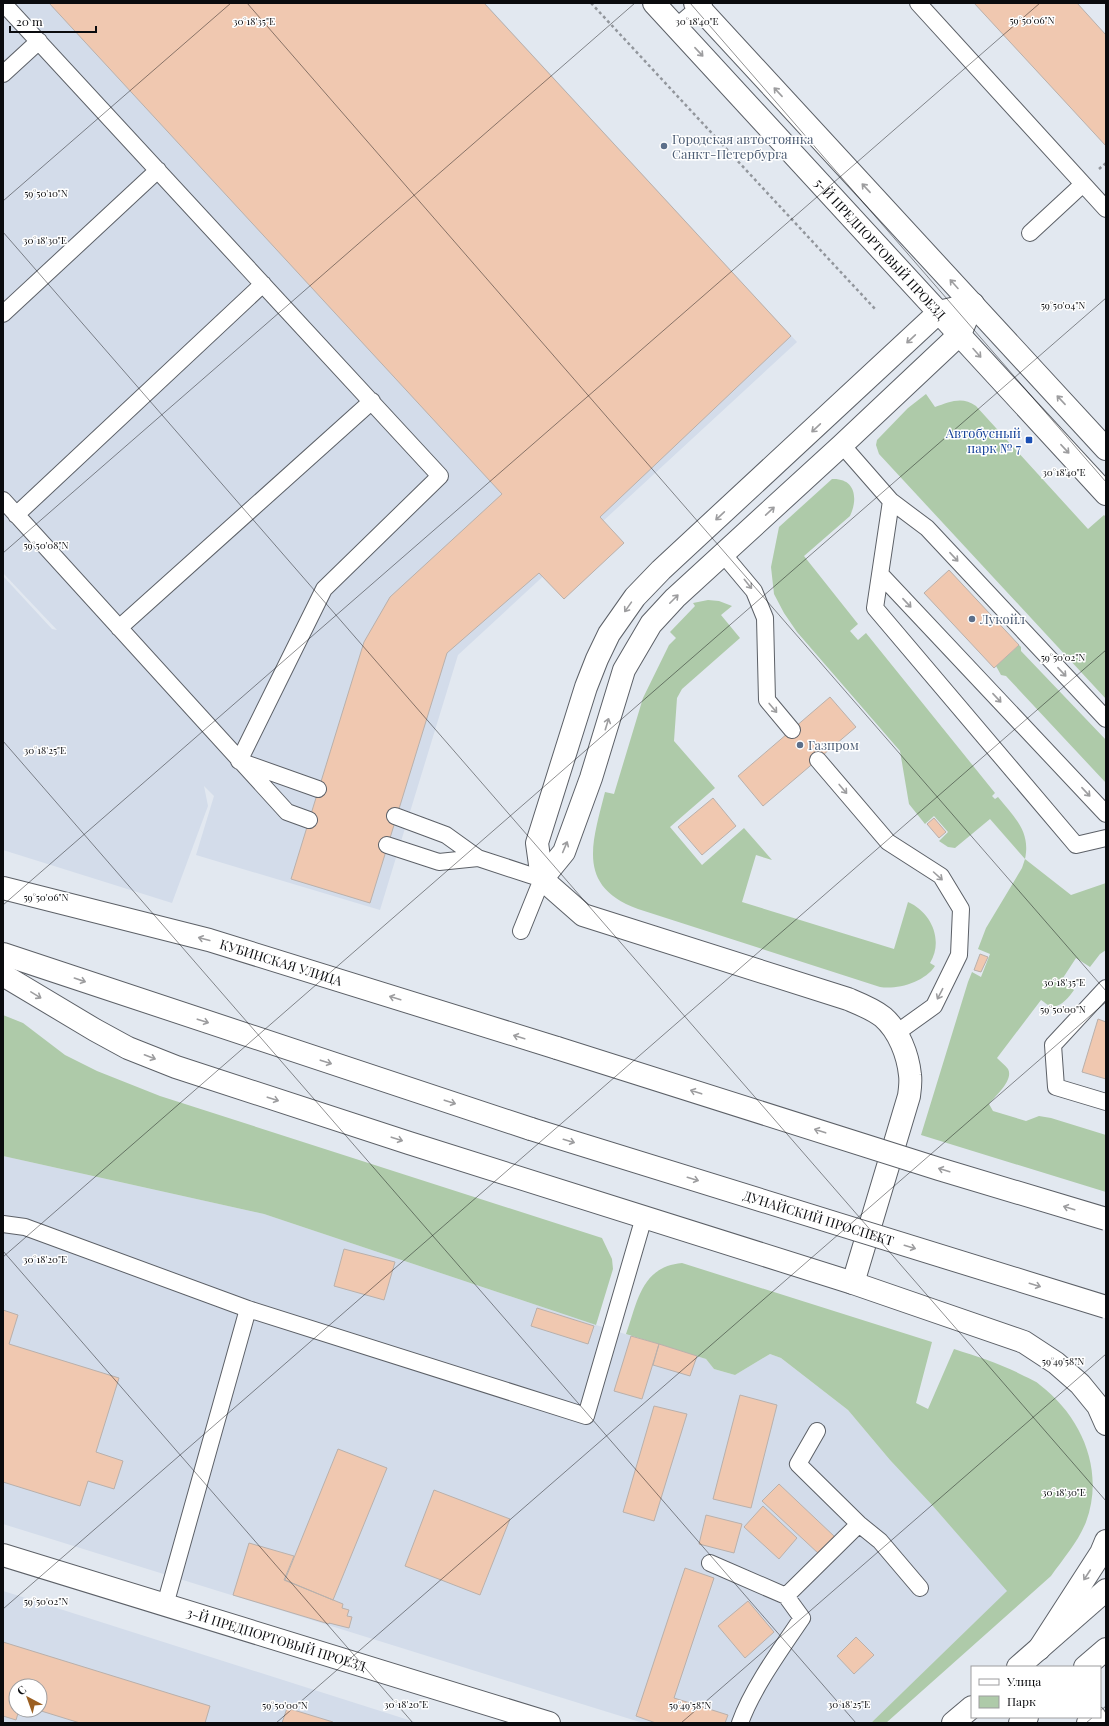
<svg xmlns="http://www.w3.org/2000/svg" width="1109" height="1726" font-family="'Playfair Display',serif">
<rect width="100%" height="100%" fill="#e2e8f0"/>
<path fill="#d3dcea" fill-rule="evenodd" d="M3 3H485L797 342 458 655 380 910 196 855 214 796 204 786 208 806 172 903 3 850V576L52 629 57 630 3 573Z
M3 1156 264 1214 596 1325 706 1359 714 1369 735 1375 770 1354 781 1358 848 1410 890 1460 932 1505 1008 1591 871 1723H643L3 1524Z
M3 1591 13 1594 418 1723H3ZM16 1686H40V1710H16Z"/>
<path fill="#aecaa9" d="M926 394 935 407C950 402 962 396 976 406L1088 529 1104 515 1106 517V699L879 454 876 445 877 440 908 408Z
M832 479C856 478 858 499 850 516L804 556 858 624 850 631 858 640 866 633 995 793 992 796 995 799 998 797C1014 817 1031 831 1025 859L1071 895 1106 883V950L1100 954 1090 967 1076 958 1061 981 1074 990C1069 997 1060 1009 1050 1006 1047 1005 1043 1001 1041 1000L997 1058C1000 1061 1005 1065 1008 1069 1014 1080 995 1096 989 1104L993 1111 1026 1121 1039 1116 1051 1118 1106 1135V1192L921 1135 968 982 972 972 981 977 990 954 978 949 986 928 1022 868 1025 859 990 819 955 848 948 847 939 841 948 832 934 816 925 824 909 804 900 751 797 632 784 613 774 594 771 567 779 527Z
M708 600 719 601 732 606 721 615 740 638 682 689 677 698 674 741 715 788 670 827 702 865 744 828 772 860 756 855 742 902 894 949 908 902C931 912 944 940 930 963L935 966C925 982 897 990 880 987L638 909C576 886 592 844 605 792L614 794 643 698 669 645 676 638 670 632 695 606 693 603Z
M1019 645 1021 647V651L1106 740V783L1006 676 1001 675 996 666Z
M3 1015 23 1023 65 1055 97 1071 160 1096 602 1238 612 1259 613 1269 596 1325 264 1214 3 1156Z
M682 1263 932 1342 916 1403 928 1409 954 1349C978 1357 1002 1364 1024 1376 1030 1379 1036 1381 1040 1385 1082 1417 1105 1471 1086 1522 1078 1542 1063 1559 1051 1576L886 1723H871L1007 1591 932 1505 890 1460 848 1410 781 1358 770 1354 735 1375 714 1369 706 1359 626 1334C638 1301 641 1267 682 1263Z"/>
<path fill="#f0c8b0" stroke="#b9b0ab" d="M49 3H484L791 336 600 517 624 543 564 599 539 573 447 653 370 903 291 879 364 642 390 597 502 494Z
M974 3H1077L1106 35V146Z
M949 570 1019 645 994 668 924 593Z
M830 697 856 727 763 806 738 776Z
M713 798 736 826 702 855 678 827Z
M934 818 946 832 939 838 927 824Z
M980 954 988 957 981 972 974 970Z
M1098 1019 1106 1022V1079L1082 1072Z
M344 1249 395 1262 384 1300 334 1286Z
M537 1308 594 1326 588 1344 531 1326Z
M3 1310 18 1315 9 1344 119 1378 96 1452 123 1461 114 1489 88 1481 80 1506 3 1482Z
M631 1336 659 1344 642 1399 614 1391Z
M659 1344 697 1356 690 1376 653 1365Z
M740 1395 777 1405 751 1508 713 1499Z
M654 1406 687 1414 654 1521 623 1512Z
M338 1449 387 1468 333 1600 285 1580Z
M779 1484 835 1537 819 1554 762 1501Z
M434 1490 510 1519 480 1595 405 1566Z
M763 1506 797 1538 779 1559 744 1527Z
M706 1515 742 1524 734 1553 699 1544Z
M249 1543 294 1556 284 1580 343 1604 342 1608 349 1610 347 1616 352 1617 349 1628 329 1623V1624L233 1595Z
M685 1568 714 1578 674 1698 728 1715 725 1723H656L636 1716Z
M748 1601 774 1632 745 1658 718 1626Z
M856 1637 874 1655 854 1674 837 1656Z
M3 1642 210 1706 205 1723H80L38 1710H40V1686H16V1710H19L16 1720 3 1716Z
M287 1708 333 1722V1723H282Z"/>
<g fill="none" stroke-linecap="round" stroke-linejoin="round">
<defs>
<path id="service" d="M3 3 440 476 324 589 239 761
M918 3 1106 209
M676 27 704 3
M3 74 39 41
M1030 233 1083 184
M3 314 158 170
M842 445 891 501
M3 500 287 812 309 820
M16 515 263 284
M723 554 754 591 765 618 767 700 792 730
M881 575 1106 814
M119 628 372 401
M1106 719 927 528 891 501 875 608 1076 845 1106 838
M818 760 888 842 941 876 961 909 959 955 934 1006 895 1034
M242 762 318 789
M395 816 446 835 478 858 542 879 521 931
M387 845 439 862 478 858
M1106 988 1053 1045 1056 1087 1106 1102
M3 1224 25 1227 248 1309 586 1416 644 1217
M817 1431 798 1464 859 1524 880 1541 920 1588
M710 1563 786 1596 802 1618C781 1649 752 1689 740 1723
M786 1596 859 1524
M165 1605 248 1309"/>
<g id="minor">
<path d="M542 879 564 852 591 778 624 670 651 624 675 598 842 445 960 334 973 304"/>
<path d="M853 1283 909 1096C910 1089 911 1082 910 1075 908 1055 899 1031 883 1017 873 1009 860 1004 848 999L583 915 542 879 537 843 586 687 597 659 609 634 635 597 661 570 939 312 973 304"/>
<path id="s1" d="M3 1555 549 1723"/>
</g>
<g id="tertiary">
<path id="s2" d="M654 3 1106 494"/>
<path d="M695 3 1106 449"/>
<path d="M1085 1667 1106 1649"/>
<path d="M1020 1723 1027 1717"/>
</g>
<g id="secondary">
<path id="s3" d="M3 888 209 940 557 1048"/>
<path d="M3 954 531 1129"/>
<path d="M3 975 95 1030 128 1048 176 1067 409 1143 853 1283 1024 1342 1056 1363 1080 1384 1098 1406 1106 1424"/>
<path d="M1039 1649 1101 1553 1106 1541"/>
<path d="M1018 1667 1106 1590"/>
<path d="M953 1723 972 1707"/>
<path d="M1088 1723 1095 1717"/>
</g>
</defs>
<use href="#service" stroke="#5c6067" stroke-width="18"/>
<use href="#minor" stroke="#5c6067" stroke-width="24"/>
<use href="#tertiary" stroke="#5c6067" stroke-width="24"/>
<use href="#secondary" stroke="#5c6067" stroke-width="24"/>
<path stroke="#92969c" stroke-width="2.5" stroke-dasharray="3 3" stroke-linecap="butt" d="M591 3 876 310
M1099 169 1106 163"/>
<use href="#service" stroke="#fff" stroke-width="16"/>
<use href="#minor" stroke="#fff" stroke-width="22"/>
<use href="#tertiary" stroke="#fff" stroke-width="22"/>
<use href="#secondary" stroke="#fff" stroke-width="22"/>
<defs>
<g id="secondary-bridge">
<path d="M557 1048 939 1169 1106 1219"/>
<path id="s4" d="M531 1129 1106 1307"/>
</g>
</defs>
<use href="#secondary-bridge" stroke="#5c6067" stroke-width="24" stroke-linecap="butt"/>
<use href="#secondary-bridge" stroke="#fff" stroke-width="22"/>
</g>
<defs><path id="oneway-shaft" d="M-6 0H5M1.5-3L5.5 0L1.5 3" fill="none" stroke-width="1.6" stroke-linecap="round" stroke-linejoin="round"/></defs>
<g stroke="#9d9d9f">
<use href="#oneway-shaft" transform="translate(699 52) rotate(47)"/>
<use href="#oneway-shaft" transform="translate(778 92) rotate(-133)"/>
<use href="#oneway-shaft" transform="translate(866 188) rotate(-133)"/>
<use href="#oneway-shaft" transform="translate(954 284) rotate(-132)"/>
<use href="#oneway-shaft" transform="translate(911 339) rotate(137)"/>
<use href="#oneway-shaft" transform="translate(977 353) rotate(48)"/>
<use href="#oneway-shaft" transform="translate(1061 400) rotate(-133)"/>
<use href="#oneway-shaft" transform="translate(816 428) rotate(137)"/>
<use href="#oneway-shaft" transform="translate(1065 449) rotate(47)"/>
<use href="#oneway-shaft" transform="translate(770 511) rotate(-43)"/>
<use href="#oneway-shaft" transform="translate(720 516) rotate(137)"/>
<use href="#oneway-shaft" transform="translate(954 557) rotate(47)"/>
<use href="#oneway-shaft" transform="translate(748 584) rotate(51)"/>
<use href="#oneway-shaft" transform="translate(674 599) rotate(-45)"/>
<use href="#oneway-shaft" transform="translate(907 603) rotate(47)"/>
<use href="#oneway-shaft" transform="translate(628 607) rotate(125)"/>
<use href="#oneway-shaft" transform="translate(1062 672) rotate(47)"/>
<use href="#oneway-shaft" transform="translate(997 698) rotate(47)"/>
<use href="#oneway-shaft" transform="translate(773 708) rotate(50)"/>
<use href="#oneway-shaft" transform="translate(607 724) rotate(-73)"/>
<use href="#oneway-shaft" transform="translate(843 789) rotate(50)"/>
<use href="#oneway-shaft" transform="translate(1086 792) rotate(47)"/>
<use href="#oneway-shaft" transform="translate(565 847) rotate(-67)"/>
<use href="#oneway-shaft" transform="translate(938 876) rotate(42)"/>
<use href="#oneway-shaft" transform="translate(204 939) rotate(-165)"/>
<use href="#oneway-shaft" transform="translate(80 980) rotate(19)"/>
<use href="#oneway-shaft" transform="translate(940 994) rotate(117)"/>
<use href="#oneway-shaft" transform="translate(36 995) rotate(31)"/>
<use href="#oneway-shaft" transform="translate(395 998) rotate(-163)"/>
<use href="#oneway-shaft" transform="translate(203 1021) rotate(18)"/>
<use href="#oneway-shaft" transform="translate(519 1037) rotate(-163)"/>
<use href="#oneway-shaft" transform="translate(150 1057) rotate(21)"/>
<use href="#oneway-shaft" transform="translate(326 1062) rotate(18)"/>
<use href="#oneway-shaft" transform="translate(696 1092) rotate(-162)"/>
<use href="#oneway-shaft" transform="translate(273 1099) rotate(18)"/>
<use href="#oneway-shaft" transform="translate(450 1102) rotate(18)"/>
<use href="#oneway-shaft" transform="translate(820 1131) rotate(-162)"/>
<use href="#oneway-shaft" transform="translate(397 1139) rotate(18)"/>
<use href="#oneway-shaft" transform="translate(569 1141) rotate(17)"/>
<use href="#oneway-shaft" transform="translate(944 1170) rotate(-163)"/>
<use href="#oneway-shaft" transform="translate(693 1179) rotate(17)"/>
<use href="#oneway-shaft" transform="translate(1069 1208) rotate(-163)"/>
<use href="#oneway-shaft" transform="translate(910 1247) rotate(17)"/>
<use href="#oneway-shaft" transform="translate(1035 1285) rotate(17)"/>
<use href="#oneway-shaft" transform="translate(1087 1575) rotate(123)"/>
</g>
<path fill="none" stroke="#0a0b0e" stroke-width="1" stroke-opacity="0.45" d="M247 3 1106 991M690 3 1106 482M3 201 231 3M3 232 1106 1501M3 553 635 3M3 741 856 1723M3 905 1040 3M3 1251 413 1723M3 1257 1106 298M3 1609 1106 650M1100 1711 1106 1706M276 1723 1106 1002M681 1723 1106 1354M1086 1723 1093 1717"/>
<g fill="#5c6f8a" stroke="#fff" stroke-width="1.5">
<circle cx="664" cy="146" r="4"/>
<circle cx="972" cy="619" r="4"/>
<circle cx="800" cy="745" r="4"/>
</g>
<rect fill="#1a4fb4" stroke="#fff" stroke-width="1.5" x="1025" y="436" width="8" height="8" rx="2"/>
<g text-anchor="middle" stroke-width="3" stroke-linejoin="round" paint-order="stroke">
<g font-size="13" fill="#4e5e75" stroke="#fff" text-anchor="start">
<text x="672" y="144">Городская автостоянка<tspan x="672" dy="15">Санкт-Петербурга</tspan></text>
<text x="980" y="624">Лукойл</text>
<text x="808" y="750">Газпром</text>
</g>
<g font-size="13" fill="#0a0b0e" stroke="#fff">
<text dy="5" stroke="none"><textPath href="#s2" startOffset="334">5-Й ПРЕДПОРТОВЫЙ ПРОЕЗД</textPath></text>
<text dy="5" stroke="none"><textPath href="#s3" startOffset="288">КУБИНСКАЯ УЛИЦА</textPath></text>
<text dy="5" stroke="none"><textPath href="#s4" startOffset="301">ДУНАЙСКИЙ ПРОСПЕКТ</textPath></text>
<text dy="5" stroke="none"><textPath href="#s1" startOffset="286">3-Й ПРЕДПОРТОВЫЙ ПРОЕЗД</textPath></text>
</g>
<g font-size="13" fill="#164399" stroke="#fff" text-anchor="end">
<text x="1021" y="438">Автобусный<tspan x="1021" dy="15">парк № 7</tspan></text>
</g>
</g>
<g font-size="10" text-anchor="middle" fill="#0a0b0e" stroke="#fff" stroke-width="3" stroke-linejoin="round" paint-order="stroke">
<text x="1032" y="24">59°50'06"N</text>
<text x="254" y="25">30°18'35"E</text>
<text x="697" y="25">30°18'40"E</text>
<text x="46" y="197">59°50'10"N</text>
<text x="45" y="244">30°18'30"E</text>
<text x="1063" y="309">59°50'04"N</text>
<text x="1064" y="476">30°18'40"E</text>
<text x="46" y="549">59°50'08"N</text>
<text x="1063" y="661">59°50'02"N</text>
<text x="45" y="754">30°18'25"E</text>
<text x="46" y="901">59°50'06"N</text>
<text x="1064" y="986">30°18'35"E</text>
<text x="1063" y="1013">59°50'00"N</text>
<text x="45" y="1263">30°18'20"E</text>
<text x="1063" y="1365">59°49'58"N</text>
<text x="1064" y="1496">30°18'30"E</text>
<text x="46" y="1605">59°50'02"N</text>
<text x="406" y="1708">30°18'20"E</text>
<text x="849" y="1708">30°18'25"E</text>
<text x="285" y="1709">59°50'00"N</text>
<text x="690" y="1709">59°49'58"N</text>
</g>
<rect width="1109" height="1726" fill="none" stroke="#0a0b0e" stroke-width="8"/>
<rect x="971" y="1666" width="130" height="52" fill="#ffffff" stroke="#9d9d9f"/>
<rect x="979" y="1679" width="20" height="6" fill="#ffffff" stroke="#9d9d9f"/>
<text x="1007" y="1686" font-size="12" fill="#0a0b0e">Улица</text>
<rect x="979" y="1696" width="20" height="12" fill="#aecaa9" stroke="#9d9d9f"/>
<text x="1007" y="1706" font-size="12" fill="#0a0b0e">Парк</text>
<g transform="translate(28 1698) rotate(319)"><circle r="19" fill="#ffffff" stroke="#9d9d9f"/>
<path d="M0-3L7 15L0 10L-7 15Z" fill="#9b5f21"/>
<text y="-6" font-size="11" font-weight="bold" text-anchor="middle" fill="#0a0b0e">С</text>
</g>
<path d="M10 26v6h86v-6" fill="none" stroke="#0a0b0e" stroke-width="2"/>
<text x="16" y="26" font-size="12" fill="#0a0b0e" stroke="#ffffff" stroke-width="3" paint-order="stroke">20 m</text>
</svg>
